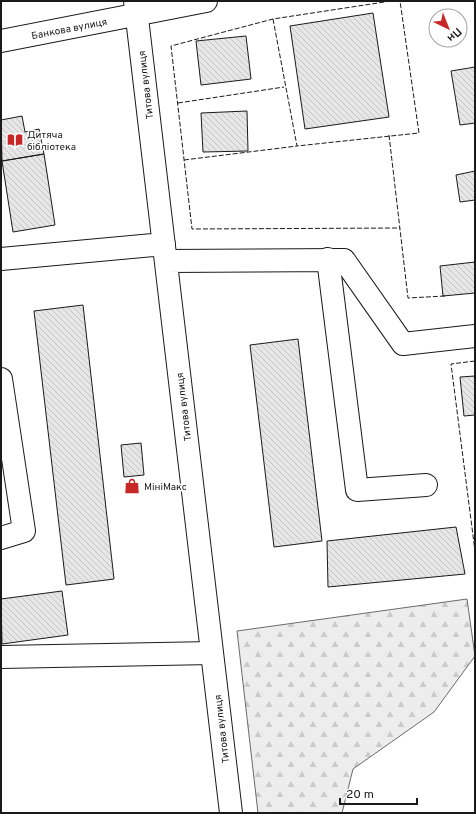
<svg xmlns="http://www.w3.org/2000/svg" width="476" height="814" font-family="Overpass,sans-serif">
<defs>
<pattern id="forest-firs" width="22" height="20" patternUnits="userSpaceOnUse"><rect width="22" height="20" fill="#ededed"/><path d="M5 1l3.5 6h-7zM16 11l3.5 6h-7z" fill="#cbcbcb"/></pattern>
<pattern id="building-back-hatch" width="6" height="6" patternUnits="userSpaceOnUse"><rect width="6" height="6" fill="#e6e6e6"/><path d="M-1 5l2 2M0 0l6 6M5-1l2 2" fill="none" stroke="#c5c5c5"/></pattern>
</defs>
<rect width="100%" height="100%" fill="#fff"/>
<path fill="url(#forest-firs)" stroke="#6a6a6a" d="M467 599 475 656 434 712 353 769 342 813H258L237 631Z"/>
<path fill="url(#building-back-hatch)" stroke="#1a1a1a" d="M373 13 389 117 305 129 290 26Z
M246 36 251 79 201 85 196 41Z
M475 67V123L460 125 451 71Z
M247 111 248 151 203 152 201 113Z
M22 116 25 132 39 129 44 154 2 161 1 120Z
M44 154 55 225 13 232 2 161Z
M475 171V200L460 202 456 175Z
M475 262V293L443 296 440 266Z
M83 305 114 579 66 585 34 311Z
M298 339 322 541 274 547 250 345Z
M475 376V415L464 416 460 377Z
M141 443 144 475 124 477 121 445Z
M456 527 465 574 328 587 327 541Z
M62 591 68 635 2 644 1 599Z"/>
<g fill="none" stroke-linecap="round" stroke-linejoin="round">
<defs>
<path id="minor" d="M135 1 231 813
M1 41 206 1
M1 259 164 244
M328 259 357 490 426 485
M166 261 344 260 403 344 475 336
M1 379 24 531 1 538
M1 657 212 653"/>
</defs>
<use href="#minor" stroke="#1a1a1a" stroke-width="24"/>
<use href="#minor" stroke="#fff" stroke-width="22"/>
<path stroke="#1a1a1a" stroke-width="1" stroke-dasharray="5 2" stroke-linecap="butt" d="M391 1 273 19 171 46 192 229 400 228
M273 19 297 146 419 133 400 1
M178 103 284 87
M389 135 408 298 445 296
M184 160 297 146
M475 361 451 364 475 551"/>
</g>
<defs>
<symbol id="library-bare" viewBox="-9 -9 18 18"><path d="M-6-4Q-3-5.5-.7-3.5V5Q-3 3-6 4ZM6-4Q3-5.5 .7-3.5V5Q3 3 6 4Z" fill="#c62828" stroke="#fff" stroke-width="2.5" paint-order="stroke"/></symbol>
<symbol id="shop-bare" viewBox="-9 -9 18 18"><path d="M-5-2.5h2.3a2.7 3.5 0 0 1 5.4 0H5L5.5 6h-11ZM-1.5-2.5h3a1.5 2.3 0 0 0-3 0Z" fill="#c62828" stroke="#fff" stroke-width="2.5" paint-order="stroke"/></symbol>
</defs>
<g fill-rule="evenodd">
<use href="#library-bare" x="4" y="129" width="22" height="22"/>
<use href="#shop-bare" x="121" y="475" width="22" height="22"/>
</g>
<g text-anchor="middle" stroke-width="3" stroke-linejoin="round" paint-order="stroke">
<g font-size="10" fill="#1a1a1a" stroke="#fff">
<text transform="translate(69 28) rotate(-11)" y="4">Банкова вулиця</text>
<text transform="translate(145 85) rotate(-97)" y="4">Титова вулиця</text>
<text transform="translate(183 407) rotate(-97)" y="4">Титова вулиця</text>
<text transform="translate(221 729) rotate(-97)" y="4">Титова вулиця</text>
</g>
<g font-size="10" fill="#1a1a1a" stroke="#fff" text-anchor="start">
<text x="27" y="138">Дитяча<tspan x="27" dy="12">бібліотека</tspan></text>
<text x="144" y="490">МініМакс</text>
</g>
</g>
<rect width="476" height="814" fill="none" stroke="#1a1a1a" stroke-width="4"/>
<g transform="translate(448 28) rotate(137)"><circle r="19" fill="#ffffff" stroke="#a3a3a3"/>
<path d="M0-3L7 15L0 10L-7 15Z" fill="#c62828"/>
<text y="-6" font-size="11" font-weight="bold" text-anchor="middle" fill="#1a1a1a">Пн</text>
</g>
<path d="M340 798v6h77v-6" fill="none" stroke="#1a1a1a" stroke-width="2"/>
<text x="346" y="798" font-size="12" fill="#1a1a1a" stroke="#ffffff" stroke-width="3" paint-order="stroke">20 m</text>
</svg>
